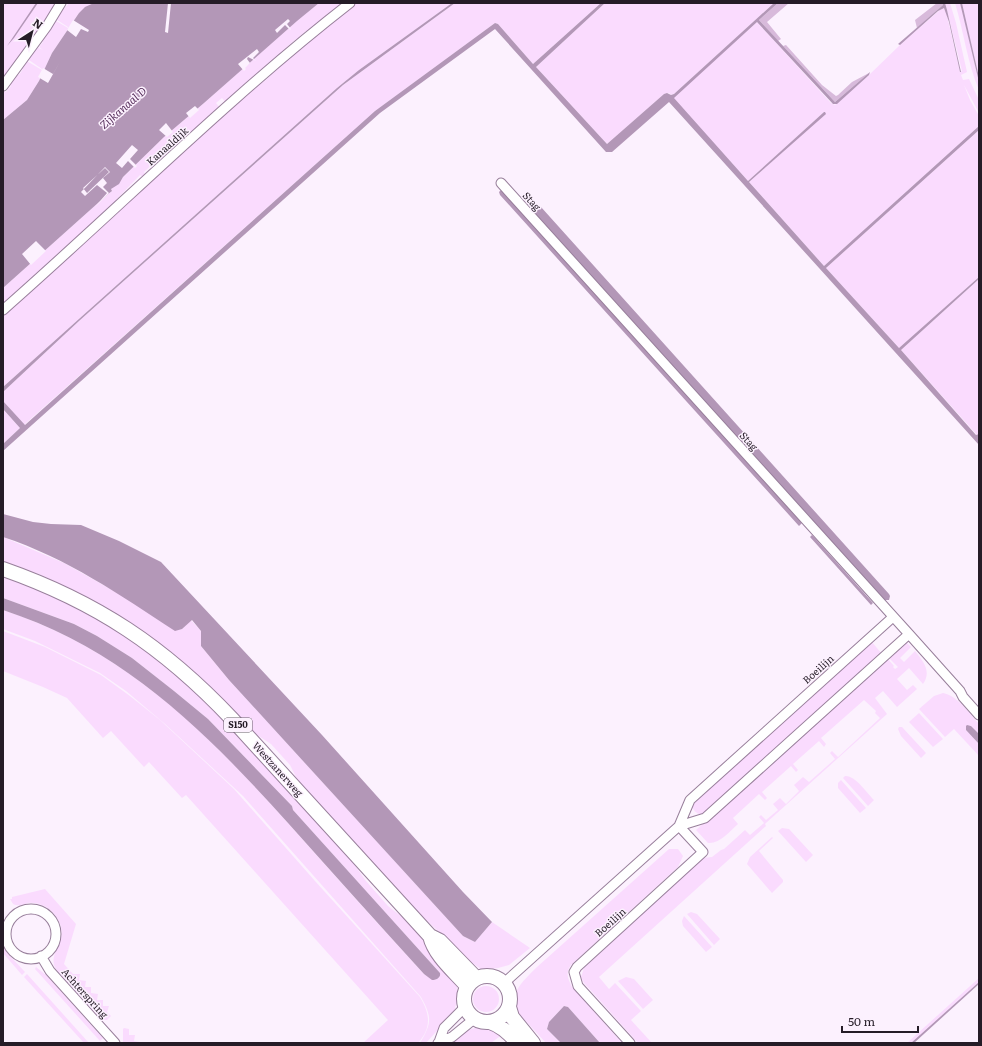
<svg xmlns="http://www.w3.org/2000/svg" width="982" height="1046" font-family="Literata,serif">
<rect width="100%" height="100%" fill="#fcf1fe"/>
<path fill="#fadbfe" d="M3 3H55L48 18 3 82Z
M69 3H94L79 13 52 53 39 81 27 100 3 120V90L6 92 11 86 8 83 16 73 19 75 23 69 20 66 25 60 42 70V69L26 58 35 46 43 50 39 47 43 42 40 39 53 19 68 28V27L54 18 59 10 62 11Z
M319 3H342L343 5 308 34 306 31 300 36 301 39 298 42 296 39 280 53 282 55 227 104 222 98 216 103 221 109 159 164 156 161 144 172 146 176 144 178 140 175 116 200 118 203 48 266 47 265 42 269 43 271 40 274 38 272 34 276 36 278 20 289 21 291 3 307V288L108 194 112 191 111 189 164 137 204 103 300 18Z
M354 3H452L359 70 337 88 3 387V313L252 89 266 80 288 57Z
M455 3H601L533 64 498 24 495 23 375 111 24 425 3 401V392L79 321 343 85Z
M605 3H774L674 94 671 95 669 93 664 94 607 144 536 67Z
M945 3H950L956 23 967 72 961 75 963 80 969 79 979 100V113L964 85 970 100 979 116V126L824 266 749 182 825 114V112H824L748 181 674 99V96L757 22 831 103 835 105 869 75 900 45 942 8H944L946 11 960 72 962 71Z
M955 3H960L963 14 979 82V90C967 62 964 32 955 3Z
M962 3H979V77Z
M979 130V277L899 348 826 268Z
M979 279V434L977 435 901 350Z
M3 409 20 428 3 444Z
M3 537 64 563 182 629 191 620 201 631V646L229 680 463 936 475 942 492 922 530 948 509 965 498 968 482 970 471 962 406 901 299 783 290 765 271 744 257 735 213 689 185 664 153 639 125 619 88 598 39 574 3 564Z
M3 578 29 585 99 618 157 657 211 705 347 854 366 881 388 906 410 923 442 964 457 986V1001L454 1012 426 1043H420C432 1023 432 1017 421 997L243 796 165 724 126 691 100 673 35 641 3 629V610C145 656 233 761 328 868 360 904 392 939 424 974L434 980C438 979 440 977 440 973L302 820 293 810 292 806 208 719 174 691 132 658 97 636 74 624 3 598Z
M3 631 45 647 101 675 130 696 160 720 234 789 315 881 420 997C430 1014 432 1027 418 1043H363L388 1020 387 1019 186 795 182 798 149 762 144 767 111 731 103 738 67 698 43 687 3 671Z
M871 641 882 654 703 815C696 814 692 810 692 803Z
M905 641 911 647 900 658 904 662 915 651C923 661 932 671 923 684L909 668 897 679 907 690 913 685 917 689 897 707 883 691 875 698 887 714 766 823 765 824 766 826 599 977 609 989 615 983 641 1011 631 1020 652 1043H638L584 983 581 977 584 968 703 858 712 857 721 850 724 849 745 830 750 835 764 823 759 817 761 815 766 820 778 810 773 804 780 798 786 804 799 791 794 785 803 777 809 782 835 759 830 753 832 751 838 757 880 718 875 713 876 711 864 700 821 738 826 744 824 747 819 741 793 764 798 770 796 772 791 766 762 792 767 798 765 800 759 794 733 818 738 824C730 831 720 844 708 843L696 830 887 658 894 666 893 667 895 669 898 667 888 657Z
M943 693C958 696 969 713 979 724V734L970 725 966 730 979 744V756L954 729 945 737 919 709 934 696Z
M919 713 943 739 933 747 909 722Z
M899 727H902L926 753 921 758 901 736 898 729Z
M845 776C855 775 867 793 874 800L868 806 843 778Z
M841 780 866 808 860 813 838 788V783Z
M782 828 789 829 813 855 806 862 778 831Z
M772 837 773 838 759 851 783 880V882L772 893 747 864 750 857Z
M669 849H678L683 856 678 867 571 965C565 973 568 979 572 987L622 1043H600L568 1007 564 1006 549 1022 547 1029 561 1043H546L522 1017 518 1020C510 992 517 987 537 967Z
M45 889 76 924 64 964 73 974H80L79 980 86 981 85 987H91V993L98 994 97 1000H103V1006H109L107 1012 111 1016 107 1020H102C92 1010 58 976 54 965 50 949 72 938 55 915 49 907 38 902 28 903 24 904 20 906 16 905 13 905 12 902 10 899H12V897Z
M691 912 697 914 720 939 714 945 687 914Z
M684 916 712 947 706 952 683 926 682 921Z
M3 947 9 955 25 972 22 975 3 953Z
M36 967 46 975 103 1038 100 1041 35 969Z
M27 974 89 1043H84L24 977Z
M626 977 634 979 653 1000 643 1009 618 981Z
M979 978V982L911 1043H907Z
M473 999a13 13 0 1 1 26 0a13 13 0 1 1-26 0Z
M482 1027 490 1028 503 1034 491 1043H450C462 1034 467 1028 482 1027Z
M124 1028 129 1029V1035H135L134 1041 140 1042V1043H123V1029Z"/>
<path fill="#d8badb" d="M778 3H789L767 22 781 39 778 41 759 20Z
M937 3H942L943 5 917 28 915 20Z
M786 45 822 85 836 96 838 95 852 82 869 73 835 102 783 46Z"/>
<path fill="#b397b7" d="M36 3H38L14 38 7 46Z
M94 3H319L297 21 204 103 164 137 123 177 119 184 111 189 112 191 108 194 3 288V120L27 100 39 81 52 53 79 13 85 7Z
M452 3H455L343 85 79 321 3 392V387L337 88 359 70Z
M601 3H605L536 67 607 144 664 94 667 93 671 95 674 94 774 3H778L759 20 835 102 870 72 869 75 837 104H833L757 22 674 98 748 181 824 112H825L826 114 749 182 824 266 979 126V130L826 268 899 348 979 277V279L901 350 976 435 979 434V445L669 102 612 152H606L495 29 380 113 3 451V444L20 428 3 409V401L25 425 375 111 495 23 498 24 533 64Z
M942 3H945L947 10 961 72H960L949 22 944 8 938 11 900 45 898 44 943 5Z
M960 3H962L979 77V82Z
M501 190H504L802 523 799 526 500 195 499 192Z
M539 206 541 207 889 594 890 596 889 600H884L533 214C532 209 534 206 539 206Z
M3 514 33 522 51 524 81 525 119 541 161 562 322 735 463 892 492 922 475 942 463 936 229 680 201 646V631L192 620 182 629 175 631C120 595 67 558 3 537Z
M812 535 873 603 871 605 810 537Z
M3 598 74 624 97 636 132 658 174 691 208 719 292 806 293 810 302 820 440 973C441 978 436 980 432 980L424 974C378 924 333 873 288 823 205 731 125 650 3 610Z
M967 725 971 726 979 734V744L966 730V726Z
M979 982V984L914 1043H911Z
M564 1006 568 1007 600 1043H561L547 1029 549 1022Z"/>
<path fill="#fcf1fe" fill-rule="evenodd" d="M168 3H171L168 33 165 32Z
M288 19 290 21 287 24 291 29 290 30 285 25 277 33 275 30Z
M73 20 89 30 88 32 81 29 76 37 67 30Z
M257 49 259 52 253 58 256 61 248 57 247 59 250 63 245 68 246 69 244 71 238 64Z
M61 60 48 83 38 77 43 68 53 74Z
M195 106 199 110 190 118 186 113Z
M166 123 173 132 167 137 159 130Z
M132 145 138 150 130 159 137 166 135 168 128 161 122 168 116 163Z
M105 167 110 172 103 178 107 183 103 187 109 193 95 207 107 193 97 185 85 196 81 192ZM105 168 109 172 87 193 83 188Z
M36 241 46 251 31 265 22 254Z"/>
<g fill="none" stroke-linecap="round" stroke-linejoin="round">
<defs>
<path id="minor" d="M3 86 47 26 61 3
M501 183 909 634 960 691 963 697 979 715
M3 310C119 208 228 98 350 3
M679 826 690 800 893 617
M6 934a25 25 0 1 1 50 0a25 25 0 1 1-50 0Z
M41 956 50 971 115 1043
M504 983 679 826 705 818 909 634
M439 1042 444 1028 465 1007
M438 1043 452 1037 474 1019
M630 1043 578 986 574 972 577 967 703 852 679 826"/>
<path id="primary" d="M3 569C97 602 164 647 232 719L430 936C435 956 454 971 467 986
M430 936 440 941 476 978
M464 999a23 23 0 1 1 46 0a23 23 0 1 1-46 0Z
M509 1007 512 1017 533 1043
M490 1022C502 1026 509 1034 518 1043"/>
</defs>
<use href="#minor" stroke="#987f9b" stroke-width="11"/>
<use href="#primary" stroke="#987f9b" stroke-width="16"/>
<use href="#minor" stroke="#fff" stroke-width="9"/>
<use href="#primary" stroke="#fff" stroke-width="14"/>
</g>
<g text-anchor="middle" stroke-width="3" stroke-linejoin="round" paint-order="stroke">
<rect fill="#fcf1fe" stroke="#665c68" stroke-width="1" x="224" y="718" width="28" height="14" rx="3"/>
<g font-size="9" font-weight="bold" fill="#251c27">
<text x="238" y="728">S150</text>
</g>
<g font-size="10" fill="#251c27" stroke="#fcf1fe">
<text transform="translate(167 146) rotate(-42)" y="4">Kanaaldijk</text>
<text transform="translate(532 201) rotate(48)" y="4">Stag</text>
<text transform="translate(749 441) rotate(48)" y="4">Stag</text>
<text transform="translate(818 669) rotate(-42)" y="4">Boeilijn</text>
<text transform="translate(278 769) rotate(48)" y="4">Westzanerweg</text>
<text transform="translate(610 922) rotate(-42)" y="4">Boeilijn</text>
<text transform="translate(85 993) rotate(48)" y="4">Achterspring</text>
</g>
<g font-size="11" font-style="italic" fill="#58315d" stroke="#fcf1fe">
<text transform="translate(123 108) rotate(-41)" y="4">Zijkanaal D</text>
</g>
</g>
<rect width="982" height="1046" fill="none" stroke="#251c27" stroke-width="8"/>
<g transform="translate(32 32) rotate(36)" stroke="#fcf1fe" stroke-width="3" paint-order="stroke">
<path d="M0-3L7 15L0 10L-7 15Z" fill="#251c27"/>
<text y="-6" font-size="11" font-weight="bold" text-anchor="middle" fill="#251c27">N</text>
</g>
<path d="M842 1026v6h76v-6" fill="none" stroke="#251c27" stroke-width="2"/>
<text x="848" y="1026" font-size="12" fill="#251c27" stroke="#fcf1fe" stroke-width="3" paint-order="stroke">50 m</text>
</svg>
